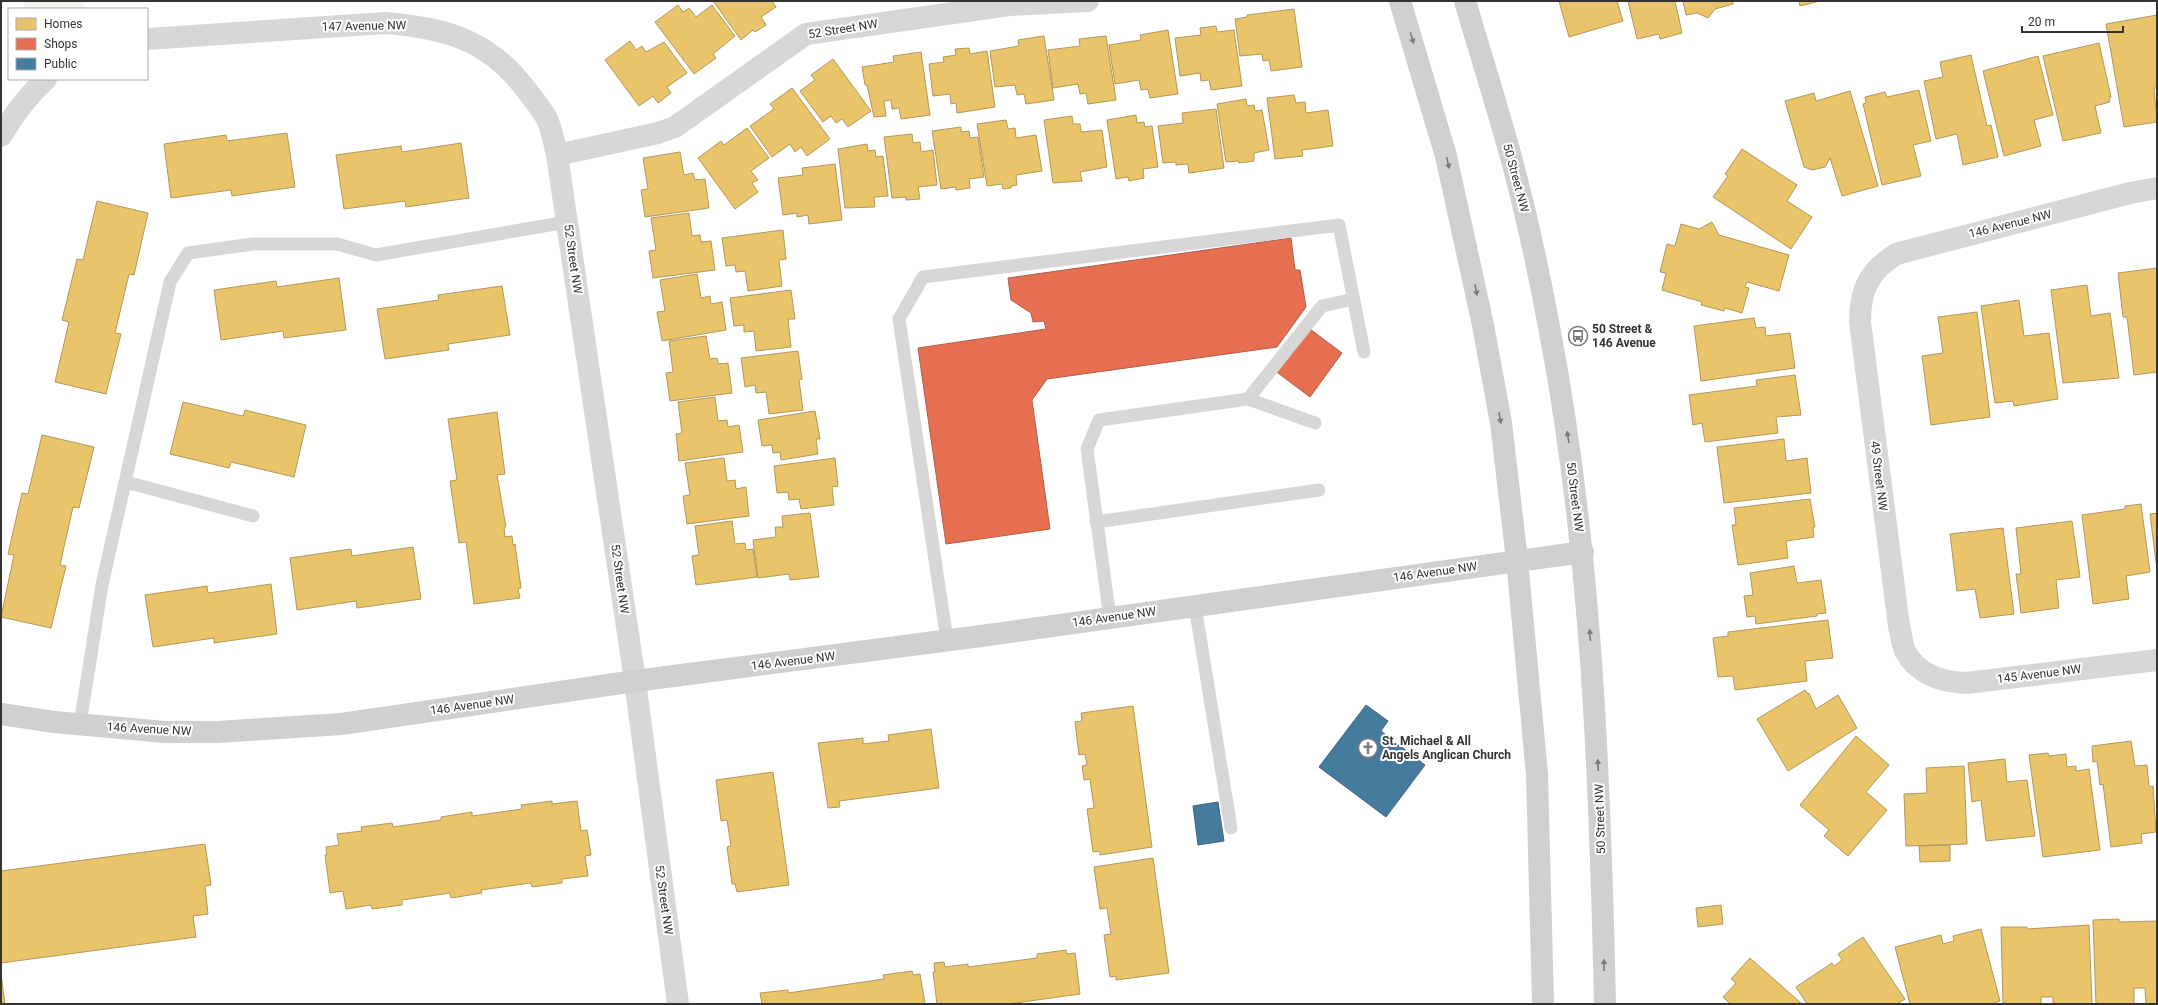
<svg xmlns="http://www.w3.org/2000/svg" width="2158" height="1005" font-family="Roboto,sans-serif">
<rect width="100%" height="100%" fill="#fff"/>
<path fill="#f1f5ed" d="M23 1H84L85 9H25Z"/>
<path fill="#e9c46a" stroke="#b2985a" d="M713 1H772L776 7 761 17 766 25 755 32 753 30 741 40Z
M1559 1H1617L1623 21 1569 37Z
M1628 1H1675L1682 33 1660 39 1659 34 1637 39Z
M1683 1H1733V4L1715 9 1708 18 1697 13 1686 15Z
M1799 1H1820L1800 6Z
M678 5 683 12 689 8 696 17 712 5 735 36 713 54 716 58 694 74 655 22Z
M1294 9 1302 67 1271 71 1269 60 1263 61 1262 54 1240 56 1235 19 1247 17V15Z
M2157 15V88H2154L2157 122 2124 127 2106 24Z
M1216 26 1217 32 1234 30 1242 86 1211 90 1209 80 1201 81 1200 73 1180 76 1175 38 1201 35 1200 28Z
M1168 30 1178 94 1150 98 1148 89 1141 90 1139 80 1115 84 1109 45 1141 40 1140 35Z
M1044 36 1054 100 1026 104 1024 94 1017 95 1015 85 995 87 990 51 1019 46 1018 40Z
M1106 36 1116 100 1088 104 1086 93 1080 94 1078 84 1053 88 1048 50 1080 46 1079 39Z
M630 41 636 50 642 46 646 52 664 42 687 73 667 87 671 93 658 103 653 96 639 106 605 60Z
M2099 43 2111 97 2109 98 2110 102 2095 106 2101 133 2063 141 2043 56Z
M969 48 970 54 987 51 995 107 957 113 956 103 951 104 950 94 933 96 929 64 944 62 943 57 956 55 955 49Z
M921 52 930 115 901 119 899 108 892 109 891 100 884 101 886 116 874 117 867 85H865L862 67 894 62 893 56Z
M1971 55 1987 126 1991 125 1998 157 1963 165 1957 134 1936 139 1924 81 1943 77 1940 62Z
M2038 56 2053 115 2034 120 2041 146 2004 156 1983 71Z
M833 59 871 111 848 127 842 119 836 123 831 116 823 122 800 91 815 80 811 75Z
M792 88 830 139 807 156 801 147 795 152 790 144 772 157 750 126 774 109 770 104Z
M1919 90 1931 141 1913 145 1921 176 1882 185 1863 104 1866 103 1865 97 1885 92 1887 97Z
M1850 91 1878 186 1842 196 1830 158 1825 167 1812 170 1804 167 1785 101 1814 93 1816 101Z
M1294 95 1296 103 1305 102 1306 113 1328 110 1333 146 1302 150 1303 156 1275 159 1267 98Z
M1246 99 1247 106 1254 105 1255 111 1262 110 1269 150 1254 153V161L1239 163 1238 161 1226 162 1217 104Z
M1216 109 1224 168 1189 173 1188 164 1176 165V162L1163 163 1158 126 1183 123 1182 113Z
M1136 115 1137 123 1144 122 1145 127 1152 126 1158 167 1143 169 1144 178 1129 181 1128 177 1116 179 1107 120Z
M1072 116 1073 124H1080L1081 132 1102 130 1107 167 1080 172 1082 181 1053 183 1044 120Z
M1006 120 1008 129 1015 128 1016 138 1036 135 1042 171 1016 175 1017 185 1011 186V188L1003 189 1002 184 987 186 977 124Z
M961 127V132L969 131 970 138 978 137 984 177 969 179 970 188 956 190 955 187 941 189 932 131Z
M747 128 769 158 751 171 758 180 752 183 758 192 735 209 698 158 721 141 724 145Z
M287 133 295 187 232 196 231 190 171 198 164 144 226 135 227 141Z
M912 134 913 143 920 142 921 152 933 150 937 185 918 187 920 199 906 200V197L892 198 884 137Z
M461 143 469 198 406 207 405 201 344 209 336 155 401 146 402 152Z
M867 144 868 151 875 150 876 157 883 156 888 196 874 197 875 207 845 208 838 149Z
M1742 149 1797 185 1787 201 1812 217 1791 249 1713 197 1728 176 1725 174Z
M680 152 684 175 693 173 695 180 705 179 709 208 645 217 641 190 648 189 643 158Z
M835 164 842 220 809 224 808 215 797 217V213L783 215 778 178 803 175 802 168Z
M97 201 148 213 134 275 129 274 115 333 121 334 106 394 55 382 69 322 62 320 77 259 83 260Z
M689 213 692 236 700 235 701 242 711 241 715 270 653 278 649 251 656 250 651 218Z
M1712 222 1719 235 1789 255 1779 291 1747 282 1745 287 1749 288 1742 313 1725 308 1724 311 1701 305 1702 302 1662 290 1666 273 1660 272 1667 244 1675 246 1681 224 1699 229Z
M783 230 786 259 779 260 782 286 748 291 745 271 736 272 735 265 726 266 722 238Z
M2157 268V372L2134 375 2127 317H2123L2118 273Z
M697 274 701 298 710 296 711 304 722 302 726 330 662 341 657 312 665 311 660 280Z
M339 278 346 330 284 338 283 331 221 340 214 290 276 281 277 287Z
M2087 285 2091 316 2110 313 2119 378 2063 383 2051 290Z
M502 286 510 335 448 344 449 350 385 359 377 309 439 300 438 295Z
M791 290 795 319H788L791 347 756 351 754 331 744 332V325L734 326 730 298Z
M2019 300 2024 336 2049 333 2058 399 2014 406 2013 401 1995 403 1981 306Z
M1977 312 1990 417 1931 425 1922 356 1943 353 1938 317Z
M1754 318 1756 328 1765 327 1766 336 1790 333 1795 368 1701 381 1694 326Z
M706 336 710 359 717 358 718 364 728 363 732 393 670 401 666 373 673 372 669 341Z
M798 351 802 379 799 380 803 410 769 414 766 392 756 393 755 385 745 387 741 358Z
M1795 375 1801 415 1776 417 1778 433 1705 442 1702 423 1693 425 1689 395 1757 386 1756 380Z
M715 397 718 421 727 420 728 427 739 425 743 452 679 461 676 434 682 433 678 402Z
M183 402 243 416 245 410 306 425 294 477 231 462 229 468 170 454Z
M815 411 820 439H816L818 454 781 460 780 452 773 453 772 445 762 446 758 420Z
M497 412 505 474 497 475 506 527H504L505 537 512 536 513 545 515 544 521 588 518 589 520 598 474 604 466 542 459 543 450 481 457 480 448 419Z
M42 435 94 447 79 508 73 507 60 565 66 566 51 628 1 617 14 555 8 554 22 493 28 494Z
M1784 439 1786 461 1807 458 1811 493 1724 503 1717 447Z
M724 458 727 481 735 480 736 489 746 487 749 516 687 524 683 496 690 495 685 463Z
M835 458 838 486 832 487 834 505 801 509 799 499 789 500 788 492 777 493 774 466Z
M1810 499 1815 527H1813L1814 537 1786 541 1788 558 1738 565 1732 525H1736L1734 508Z
M2141 504 2150 572 2126 576 2129 599 2093 604 2082 515 2125 509V506Z
M810 513 819 577 790 580 789 574 758 578 753 540 776 537 775 527H783L782 516Z
M2157 513V570L2150 514Z
M732 521 735 544 745 543 746 550 753 549 757 577 696 585 692 556 699 555 695 526Z
M2072 521 2080 577 2056 580 2059 608 2021 613 2016 574H2021L2016 528Z
M2003 528 2014 614 1980 618 1975 589 1957 591 1950 534Z
M413 547 421 599 357 608 356 601 297 610 290 558 351 549 352 556Z
M1794 566 1797 583 1821 580 1826 613 1817 614V616L1756 624 1755 616 1747 617 1744 596 1753 595 1750 573Z
M271 584 277 634 214 643V638L153 647 145 595 207 586 208 593Z
M1828 620 1833 658 1805 661 1807 681 1735 690 1733 676 1718 677 1713 638 1728 636V632Z
M1805 690 1808 694 1809 693 1816 709 1838 695 1857 728 1788 771 1757 719Z
M1133 706 1152 847 1100 855V851L1093 852 1087 809 1094 808 1090 779 1084 780 1082 766 1087 765 1085 754 1079 755 1075 722 1082 721 1081 713Z
M931 729 939 788 839 801 840 807 828 808 818 743 863 738V744L889 741 888 735Z
M1856 736 1889 765 1866 792 1887 810 1848 856 1824 836 1829 830 1800 805Z
M2131 741 2135 766 2147 765 2149 787 2153 786 2156 832 2141 834 2142 843 2111 847 2103 784 2100 785 2097 761 2093 762 2092 746Z
M2048 753 2049 756 2066 754 2067 767 2076 766V771L2089 769 2100 850 2043 857 2029 755Z
M2005 759 2007 782 2027 780 2035 836 1986 841 1981 800 1972 802 1968 763Z
M1964 766 1967 844 1906 846 1904 794 1927 793 1926 768Z
M773 772 789 885 737 892 735 884H732L727 847 731 846 727 820 721 821 716 780Z
M552 801V804L577 801 581 831 587 830 591 855 585 856 588 876 562 879V883L532 887 531 883 481 890 482 893 451 898 450 893 402 900V905L372 909 371 905 346 909 343 891 330 893 325 855H327L326 847 339 845 337 834 362 831 361 827 392 823 393 827 441 820V817L472 812V816L522 809 521 805Z
M205 844 211 885 205 886 208 914 193 916 196 937 1 963V871Z
M1950 845V861L1920 862 1919 846Z
M1153 858 1169 973 1116 980V976L1110 977 1104 935 1111 934 1107 908 1100 909 1094 867Z
M1721 905 1723 924 1698 927 1696 908Z
M2119 919V922L2157 921V1004H2146L2145 988H2134V1004H2096L2093 920Z
M2089 925 2092 1004H2053V997H2041V1004H2003L2001 927H2027V929Z
M1981 929 2000 1001 1990 1004H1910L1895 947 1941 935 1943 944 1954 941 1953 936Z
M1863 937 1905 999 1897 1004H1807L1796 987 1832 963 1834 966 1842 960 1838 954Z
M1066 950 1067 954 1075 953 1080 994 1008 1004H937L933 972H935L934 963 944 962 945 967 968 964V967L1037 958V954Z
M1750 958 1802 1004H1730L1723 997 1736 983 1731 979Z
M912 971 913 975 920 974 925 1004H762L760 993 788 990V993L884 979 883 975Z
M1 974 5 1004H1Z"/>
<path fill="#e76f51" stroke="#b15d48" d="M1291 238 1295 270H1300L1306 307 1277 347 1047 379 1032 400 1050 529 946 544 918 348 1046 329 1044 321 1033 322 1031 313 1011 300 1008 278Z
M1306 326 1342 353 1310 397 1274 370Z"/>
<path fill="#457b9d" stroke="#40657d" d="M1366 705 1388 721 1381 731 1425 765 1386 817 1319 767Z
M1218 802 1224 841 1198 845 1193 806Z"/>
<g fill="none" stroke-linecap="round" stroke-linejoin="round">
<path stroke="#d7d7d7" stroke-width="13" d="M1248 399 1322 306 1354 299
M126 482 253 516
M1096 522 1319 490
M1195 606 1231 828
M1110 618 1087 449 1099 420 1248 399 1315 423
M947 640 899 319 923 277 1339 225 1364 352
M80 724 102 585 170 282 188 253 253 244H337L376 255 567 222"/>
<path stroke="#d7d7d7" stroke-width="22" d="M147 39 386 23C444 28 487 39 524 87 532 97 540 107 546 117 552 128 554 143 557 155L635 681 678 1004
M1 136C14 114 27 96 46 79
M557 155 658 133 675 127 806 34 1009 5 1088 1
M2157 188 2130 193 1896 254C1868 272 1860 290 1860 322L1899 626C1901 634 1902 644 1905 651 1917 674 1942 682 1966 683L2157 660"/>
<path stroke="#d0d0d0" stroke-width="22" d="M1400 1 1446 156 1483 325 1501 423 1517 560 1537 774 1543 1004
M1465 1C1481 56 1499 112 1514 168 1528 222 1540 277 1550 332 1592 554 1600 779 1605 1004
M1 714 54 722 165 732H217L341 724 635 681 981 636 1583 552"/>
</g>
<defs><path id="oneway-solid" d="M-6-.8H1V-3.2L6.5 0L1 3.2V.8H-6Z"/></defs>
<g fill="#7a7a7a">
<use href="#oneway-solid" transform="translate(1412 38) rotate(74)"/>
<use href="#oneway-solid" transform="translate(1448 163) rotate(77)"/>
<use href="#oneway-solid" transform="translate(1476 290) rotate(78)"/>
<use href="#oneway-solid" transform="translate(1500 418) rotate(80)"/>
<use href="#oneway-solid" transform="translate(1568 437) rotate(-99)"/>
<use href="#oneway-solid" transform="translate(1590 635) rotate(-94)"/>
<use href="#oneway-solid" transform="translate(1598 765) rotate(-93)"/>
<use href="#oneway-solid" transform="translate(1604 965) rotate(-91)"/>
</g>
<defs>
<symbol id="bus-ring" viewBox="-11 -11 22 22"><circle r="9.5" fill="#fff" stroke="#7a7a7a" stroke-width="1.5"/><path d="M-5-6H5V4H4V6H2V4H-2V6H-4V4H-5ZM-3.5-4V0h7V-4ZM-3.5 1.2v1.5H-2V1.2ZM2 1.2v1.5H3.5V1.2Z" fill="#7a7a7a"/></symbol>
<symbol id="church-ring" viewBox="-11 -11 22 22"><circle r="9.5" fill="#fff" stroke="#7a7a7a" stroke-width="1.5"/><path d="M-1.2-6h2.4v3.5h3.3v2.4h-3.3V6h-2.4V-.1h-3.3v-2.4h3.3Z" fill="#7a7a7a"/></symbol>
</defs>
<g fill-rule="evenodd">
<use href="#bus-ring" x="1567" y="325" width="22" height="22"/>
<use href="#church-ring" x="1357" y="737" width="22" height="22"/>
</g>
<g text-anchor="middle" stroke-width="4" stroke-linejoin="round" paint-order="stroke">
<g font-size="12" fill="#333" stroke="#fff">
<text transform="translate(364 26) rotate(-1)" y="4">147 Avenue NW</text>
<text transform="translate(843 29) rotate(-9)" y="4">52 Street NW</text>
<text transform="translate(1516 178) rotate(75)" y="4">50 Street NW</text>
<text transform="translate(2010 224) rotate(-14)" y="4">146 Avenue NW</text>
<text transform="translate(573 259) rotate(82)" y="4">52 Street NW</text>
<text transform="translate(1879 476) rotate(83)" y="4">49 Street NW</text>
<text transform="translate(1575 497) rotate(83)" y="4">50 Street NW</text>
<text transform="translate(1435 572) rotate(-8)" y="4">146 Avenue NW</text>
<text transform="translate(620 579) rotate(82)" y="4">52 Street NW</text>
<text transform="translate(1114 617) rotate(-8)" y="4">146 Avenue NW</text>
<text transform="translate(793 661) rotate(-7)" y="4">146 Avenue NW</text>
<text transform="translate(2039 674) rotate(-7)" y="4">145 Avenue NW</text>
<text transform="translate(472 705) rotate(-8)" y="4">146 Avenue NW</text>
<text transform="translate(149 729) rotate(3)" y="4">146 Avenue NW</text>
<text transform="translate(1600 819) rotate(-92)" y="4">50 Street NW</text>
<text transform="translate(664 900) rotate(82)" y="4">52 Street NW</text>
</g>
<g font-size="12" font-weight="bold" fill="#333" stroke="#fff" text-anchor="start">
<text x="1592" y="333">50 Street &amp;<tspan x="1592" dy="14">146 Avenue</tspan></text>
<text x="1382" y="745">St. Michael &amp; All<tspan x="1382" dy="14">Angels Anglican Church</tspan></text>
</g>
</g>
<rect width="2158" height="1005" fill="none" stroke="#333333" stroke-width="4"/>
<rect x="8" y="8" width="140" height="72" fill="#ffffff" stroke="#adadad"/>
<rect x="16" y="18" width="20" height="12" fill="#e9c46a" stroke="#adadad"/>
<text x="44" y="28" font-size="12" fill="#333333">Homes</text>
<rect x="16" y="38" width="20" height="12" fill="#e76f51" stroke="#adadad"/>
<text x="44" y="48" font-size="12" fill="#333333">Shops</text>
<rect x="16" y="58" width="20" height="12" fill="#457b9d" stroke="#adadad"/>
<text x="44" y="68" font-size="12" fill="#333333">Public</text>
<path d="M2022 26v6h101v-6" fill="none" stroke="#333333" stroke-width="2"/>
<text x="2028" y="26" font-size="12" fill="#333333" stroke="#ffffff" stroke-width="3" paint-order="stroke">20 m</text>
</svg>
